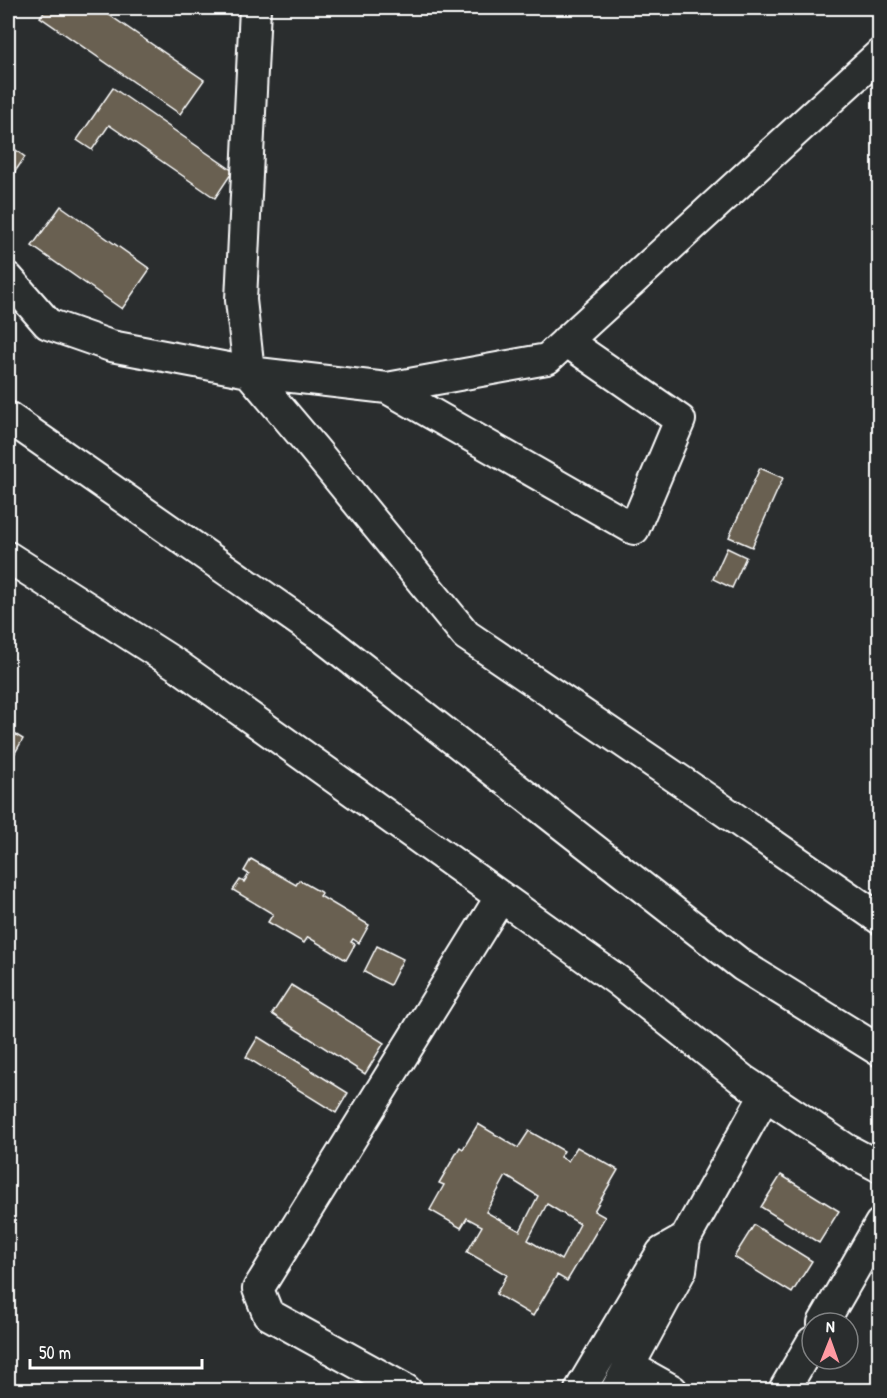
<svg xmlns="http://www.w3.org/2000/svg" width="887" height="1398" font-family="'Patrick Hand',sans-serif">
<rect width="100%" height="100%" fill="#2a2d2e"/>
<filter id="ink" filterUnits="userSpaceOnUse"><feTurbulence type="fractalNoise" baseFrequency=".0167" numOctaves="2"/><feDisplacementMap in="SourceGraphic" scale="12" xChannelSelector="R" yChannelSelector="G"/><feConvolveMatrix kernelMatrix="1 2 1 2 8 2 1 2 1" color-interpolation-filters="sRGB"/></filter>
<g filter="url(#ink)">
<path fill="#696151" stroke="#fff" stroke-width="1.5" fill-rule="evenodd" d="M47 8H99L204 80 180 114 40 17Z
M113 88 233 171 215 198 109 125 92 150 77 140Z
M8 144 25 157 8 182Z
M61 206 150 269 122 309 32 246Z
M760 468 783 478 752 547 729 537Z
M727 548 746 557 732 588 713 579Z
M8 730 23 739 8 765Z
M251 859 296 885 299 880 322 893 320 896 369 925 359 943 353 939 351 942 355 944 346 960 308 937 304 943 268 922 273 914 233 890 240 880 244 882 249 874 244 871Z
M377 946 403 959 390 985 364 972Z
M291 985 384 1043 365 1074 272 1014Z
M258 1037 348 1093 336 1113 246 1057Z
M478 1124 518 1148 529 1131 564 1151 560 1157 568 1161 577 1147 618 1170 594 1211 605 1217 567 1281 557 1275 533 1316 496 1294 507 1275 467 1252 482 1226 467 1218 461 1228 430 1210 444 1185 439 1183 460 1147 463 1149ZM506 1176 538 1196 520 1231 486 1212ZM547 1204 580 1224 561 1260 528 1240Z
M781 1175 839 1211 819 1243 761 1207Z
M754 1225 812 1261 792 1293 734 1257Z"/>
<g fill="none" stroke-linecap="round" stroke-linejoin="round">
<defs>
<path id="minor" d="M8 278 48 324 111 346 249 372 241 300 255 8
M249 372 314 449 466 635 687 785 880 919
M249 372 387 388 547 359 880 54
M387 388 634 529 680 420 566 341
M8 417 324 638 743 966 880 1051
M8 557 177 665 617 980 743 1080 846 1149 880 1167
M823 1323 880 1224
M629 1366 672 1390
M406 1390 268 1314 258 1289 500 898
M580 1390 662 1252 685 1239
M616 1390 681 1270 685 1239 765 1095
M784 1390 812 1342"/>
</defs>
<use href="#minor" stroke="#fff" stroke-width="34"/>
<use href="#minor" stroke="#2a2d2e" stroke-width="30"/>
</g>
</g>
<rect width="887" height="1398" fill="none" stroke="#2a2d2e" stroke-width="30"/>
<rect x="15" y="15" width="857" height="1368" fill="none" stroke="#fff" stroke-width="2" filter="url(#ink)"/>
<g transform="translate(830 1341) rotate(1)"><circle r="28" fill="#2a2d2e" stroke="#7f8182" stroke-width="1.5"/>
<path d="M0-4.5L10 22L0 15L-10 22Z" fill="#ff9aa2"/>
<text y="-9" font-size="16" font-weight="bold" text-anchor="middle" fill="#ffffff">N</text>
</g>
<path d="M30 1359v9h172v-9" fill="none" stroke="#ffffff" stroke-width="3"/>
<text x="39" y="1359" font-size="18" fill="#ffffff" stroke="#2a2d2e" stroke-width="4.5" paint-order="stroke">50 m</text>
</svg>
